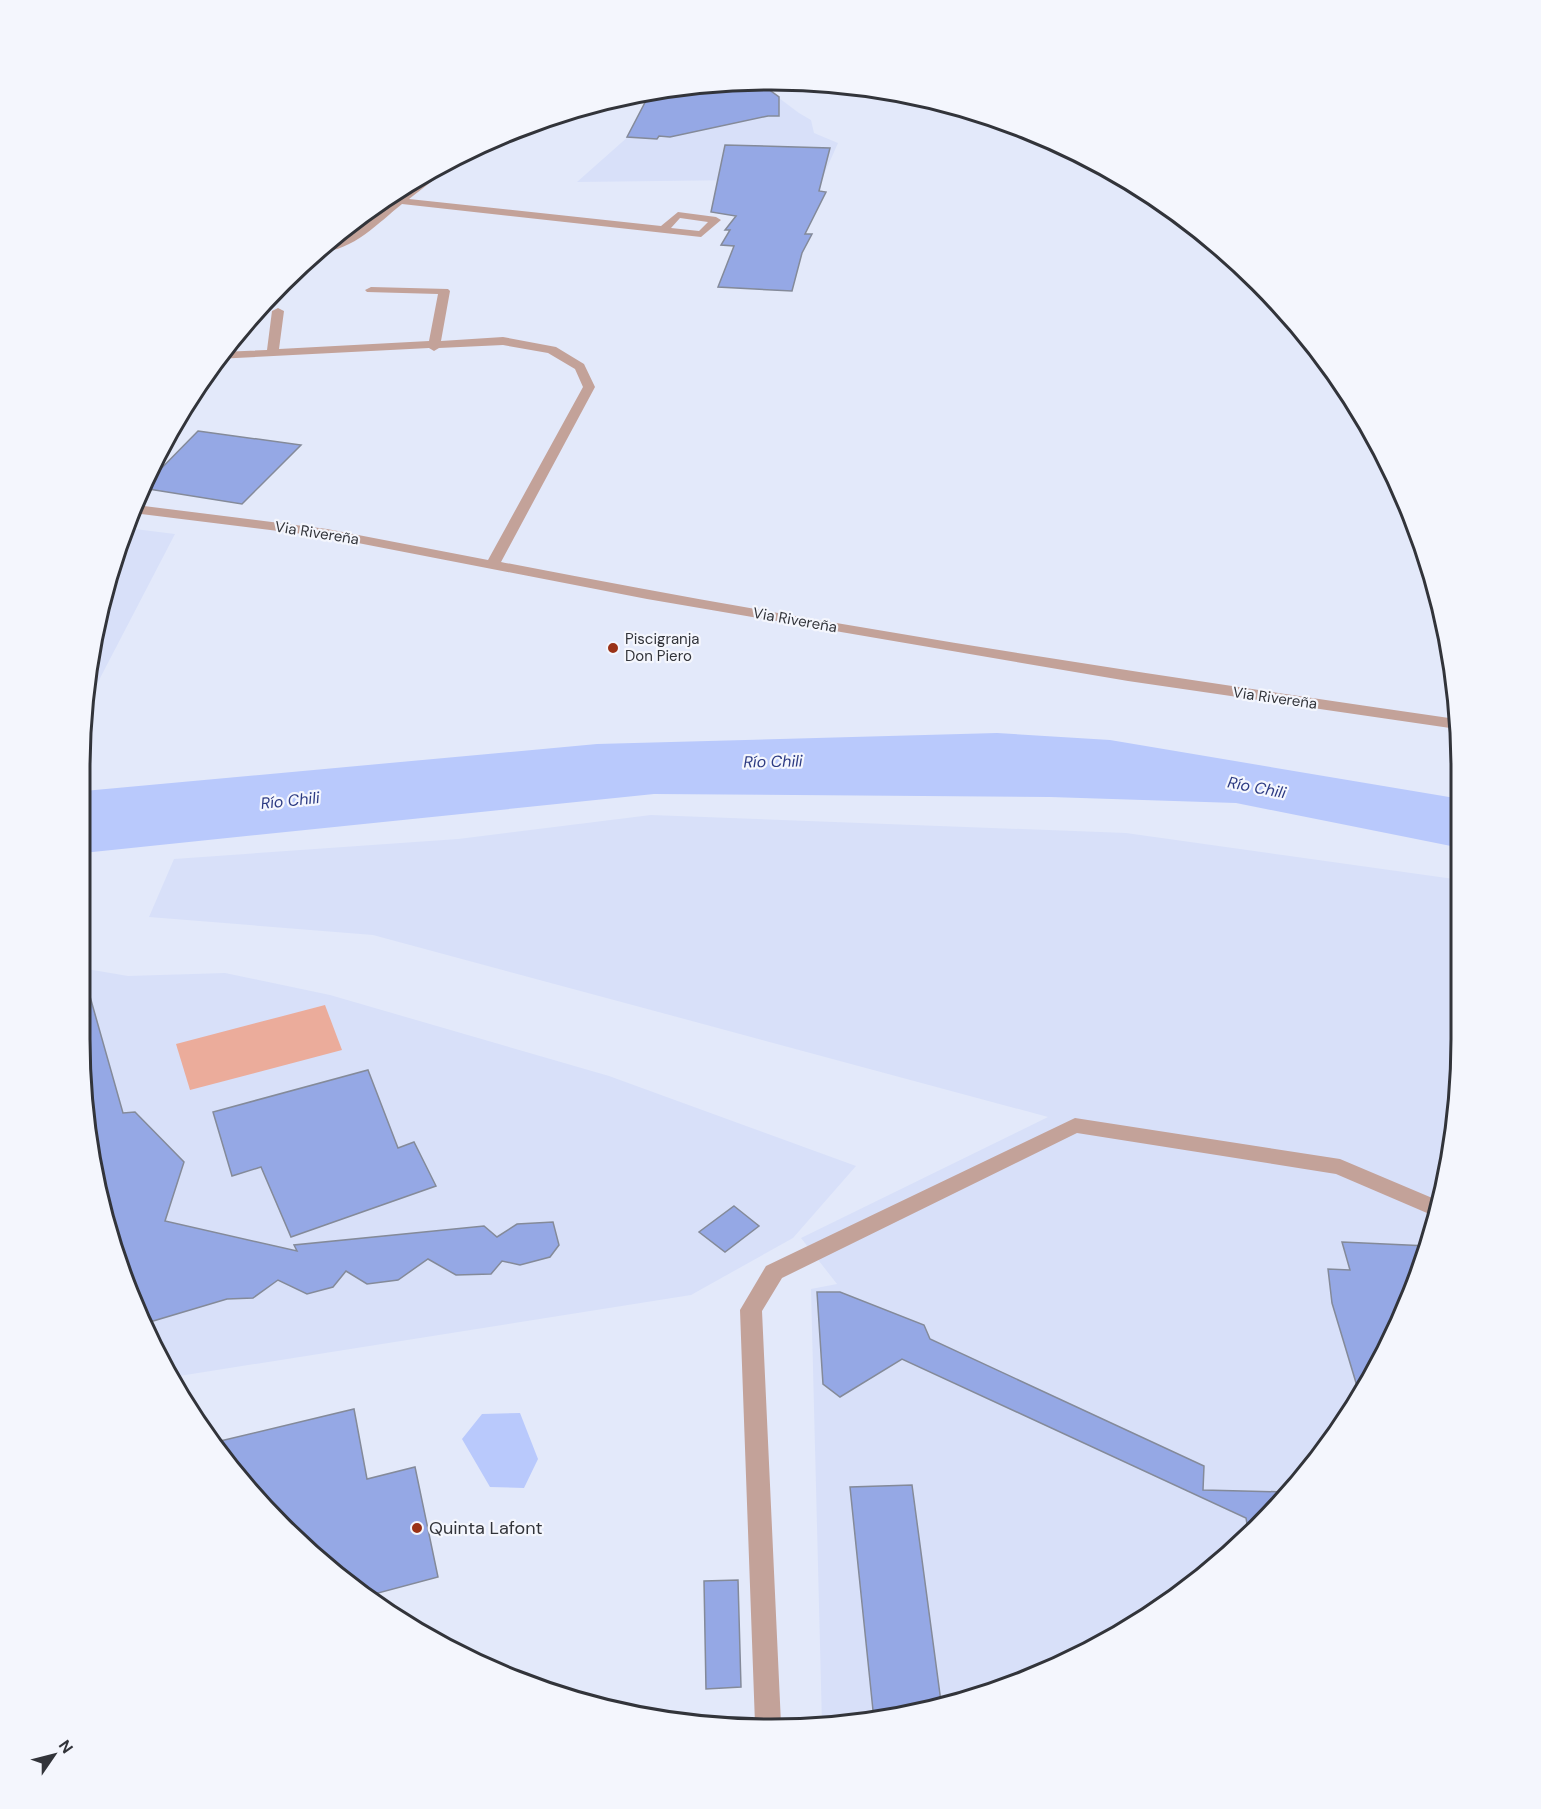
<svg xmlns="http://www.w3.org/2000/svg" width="1541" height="1809" font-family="'DM Sans',sans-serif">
<rect width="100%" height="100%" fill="#e3e9fa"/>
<path fill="#d8e0f9" d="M745 82 759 83 799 113 811 120 814 133 838 143 822 179 577 182 683 88Z
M127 528 175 534 85 707V681L103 591Z
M651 815 1126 833 1461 880 1460 1084 1425 1260 1369 1384 1259 1527 1154 1613 1035 1677 860 1724H822L811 1289 837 1284 801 1238 1048 1117 373 935 149 917 174 859 458 839Z
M81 968 128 976 225 973 330 995 609 1076 856 1166 793 1238 691 1295 173 1377 151 1344 103 1217 80 1039Z"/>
<path fill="#ebac9b" d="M325 1005 342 1050 190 1090 176 1044Z"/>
<path fill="#b9c9fc" d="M997 733 1110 740 1461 799V848L1236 803 1050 797 654 794 83 853 84 791 597 744Z
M520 1413 538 1459 524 1488 490 1487 462 1439 482 1414Z"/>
<path fill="#95a8e5" stroke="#848a99" stroke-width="1.5" d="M757 81 779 97V116H768L670 137 659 136 657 139 627 137 651 91Z
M725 145 830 148 819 191 826 192 805 234H812L802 253 792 291 718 287 734 246 721 245 730 230H725L736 216 711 212Z
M198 431 301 445 242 504 142 488Z
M89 993 123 1113 135 1112 184 1162 165 1221 297 1251 294 1245 484 1226 497 1237 517 1224 553 1222 559 1245 550 1257 520 1265 502 1261 491 1274 456 1275 428 1259 398 1280 367 1284 346 1271 333 1287 307 1294 278 1280 253 1298 227 1299 143 1324 103 1217 80 1038V994Z
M368 1070 398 1148 414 1142 436 1186 291 1237 261 1167 232 1176 213 1112Z
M734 1206 759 1226 725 1252 699 1232Z
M1342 1242 1428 1246 1425 1260 1369 1384 1360 1396 1332 1303 1328 1269 1350 1270Z
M817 1292H840L924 1325 930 1339 1204 1466 1203 1490 1286 1492 1259 1527 1249 1536 1246 1518 902 1359 840 1397 823 1384Z
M354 1409 367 1479 415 1467 438 1577 367 1596 251 1494 216 1442Z
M912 1485 941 1702 874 1720 850 1487Z
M738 1580 741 1687 706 1689 704 1581Z"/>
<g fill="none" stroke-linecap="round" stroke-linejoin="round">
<path fill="#c3a299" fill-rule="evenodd" d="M454 160V164L409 199 661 226 678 212 716 217 721 220 701 237 402 204C378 223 348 256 314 251 325 243 337 243 348 236 385 214 414 181 454 160ZM680 218 708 222 699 231 671 228Z
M371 287 448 289 450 291 441 341 503 337 556 347 584 364 595 387 501 562C818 624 1137 673 1456 719L1457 729 1128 681 647 599 327 537 133 513 136 505 327 529 488 560 583 387 575 369 548 353 503 345 439 348 434 351 429 348 216 359 221 352 267 350 272 311 278 308 284 311 279 349 429 341 438 294 367 292 365 290Z
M1075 1118 1340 1159 1437 1200 1434 1216 1336 1174 1077 1133 782 1278 762 1311 781 1724H755L740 1310 766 1266Z"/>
</g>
<g fill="#9a3217" stroke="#f4f6fd" stroke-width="2">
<circle cx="613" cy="648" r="6"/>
<circle cx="417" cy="1528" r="6"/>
</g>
<g text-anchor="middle" stroke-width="4.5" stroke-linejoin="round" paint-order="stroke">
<g font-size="15" fill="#32343a" stroke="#f4f6fd">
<text transform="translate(317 533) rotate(9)" y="5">Via Rivereña</text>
<text transform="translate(795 620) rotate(10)" y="5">Via Rivereña</text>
<text transform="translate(1275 698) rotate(8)" y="5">Via Rivereña</text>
</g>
<g font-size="15" fill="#32343a" stroke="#f4f6fd" text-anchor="start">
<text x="625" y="644">Piscigranja<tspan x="625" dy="17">Don Piero</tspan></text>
</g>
<g font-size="16" font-style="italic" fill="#2d3b83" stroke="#f4f6fd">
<text transform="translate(773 761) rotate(-1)" y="6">Río Chili</text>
<text transform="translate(1257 787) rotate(11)" y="6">Río Chili</text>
<text transform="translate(290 800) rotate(-6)" y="6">Río Chili</text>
</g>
<g font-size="18" fill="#32343a" stroke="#f4f6fd" text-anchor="start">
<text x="429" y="1534">Quinta Lafont</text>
</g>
</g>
<path d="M0 0H1541V1809H0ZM770 90H771A680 680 0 0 1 1451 770V1039A680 680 0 0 1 771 1719H770A680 680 0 0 1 90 1039V770A680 680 0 0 1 770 90Z" fill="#f4f6fd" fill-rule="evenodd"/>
<path fill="none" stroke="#32343a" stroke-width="3" d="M770 90H771A680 680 0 0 1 1451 770V1039A680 680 0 0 1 771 1719H770A680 680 0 0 1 90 1039V770A680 680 0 0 1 770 90Z"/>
<g transform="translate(54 1755) rotate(55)" stroke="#f4f6fd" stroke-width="4.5" paint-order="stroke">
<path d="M0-4.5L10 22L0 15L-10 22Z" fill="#32343a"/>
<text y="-9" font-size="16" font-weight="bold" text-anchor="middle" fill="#32343a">N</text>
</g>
</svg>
